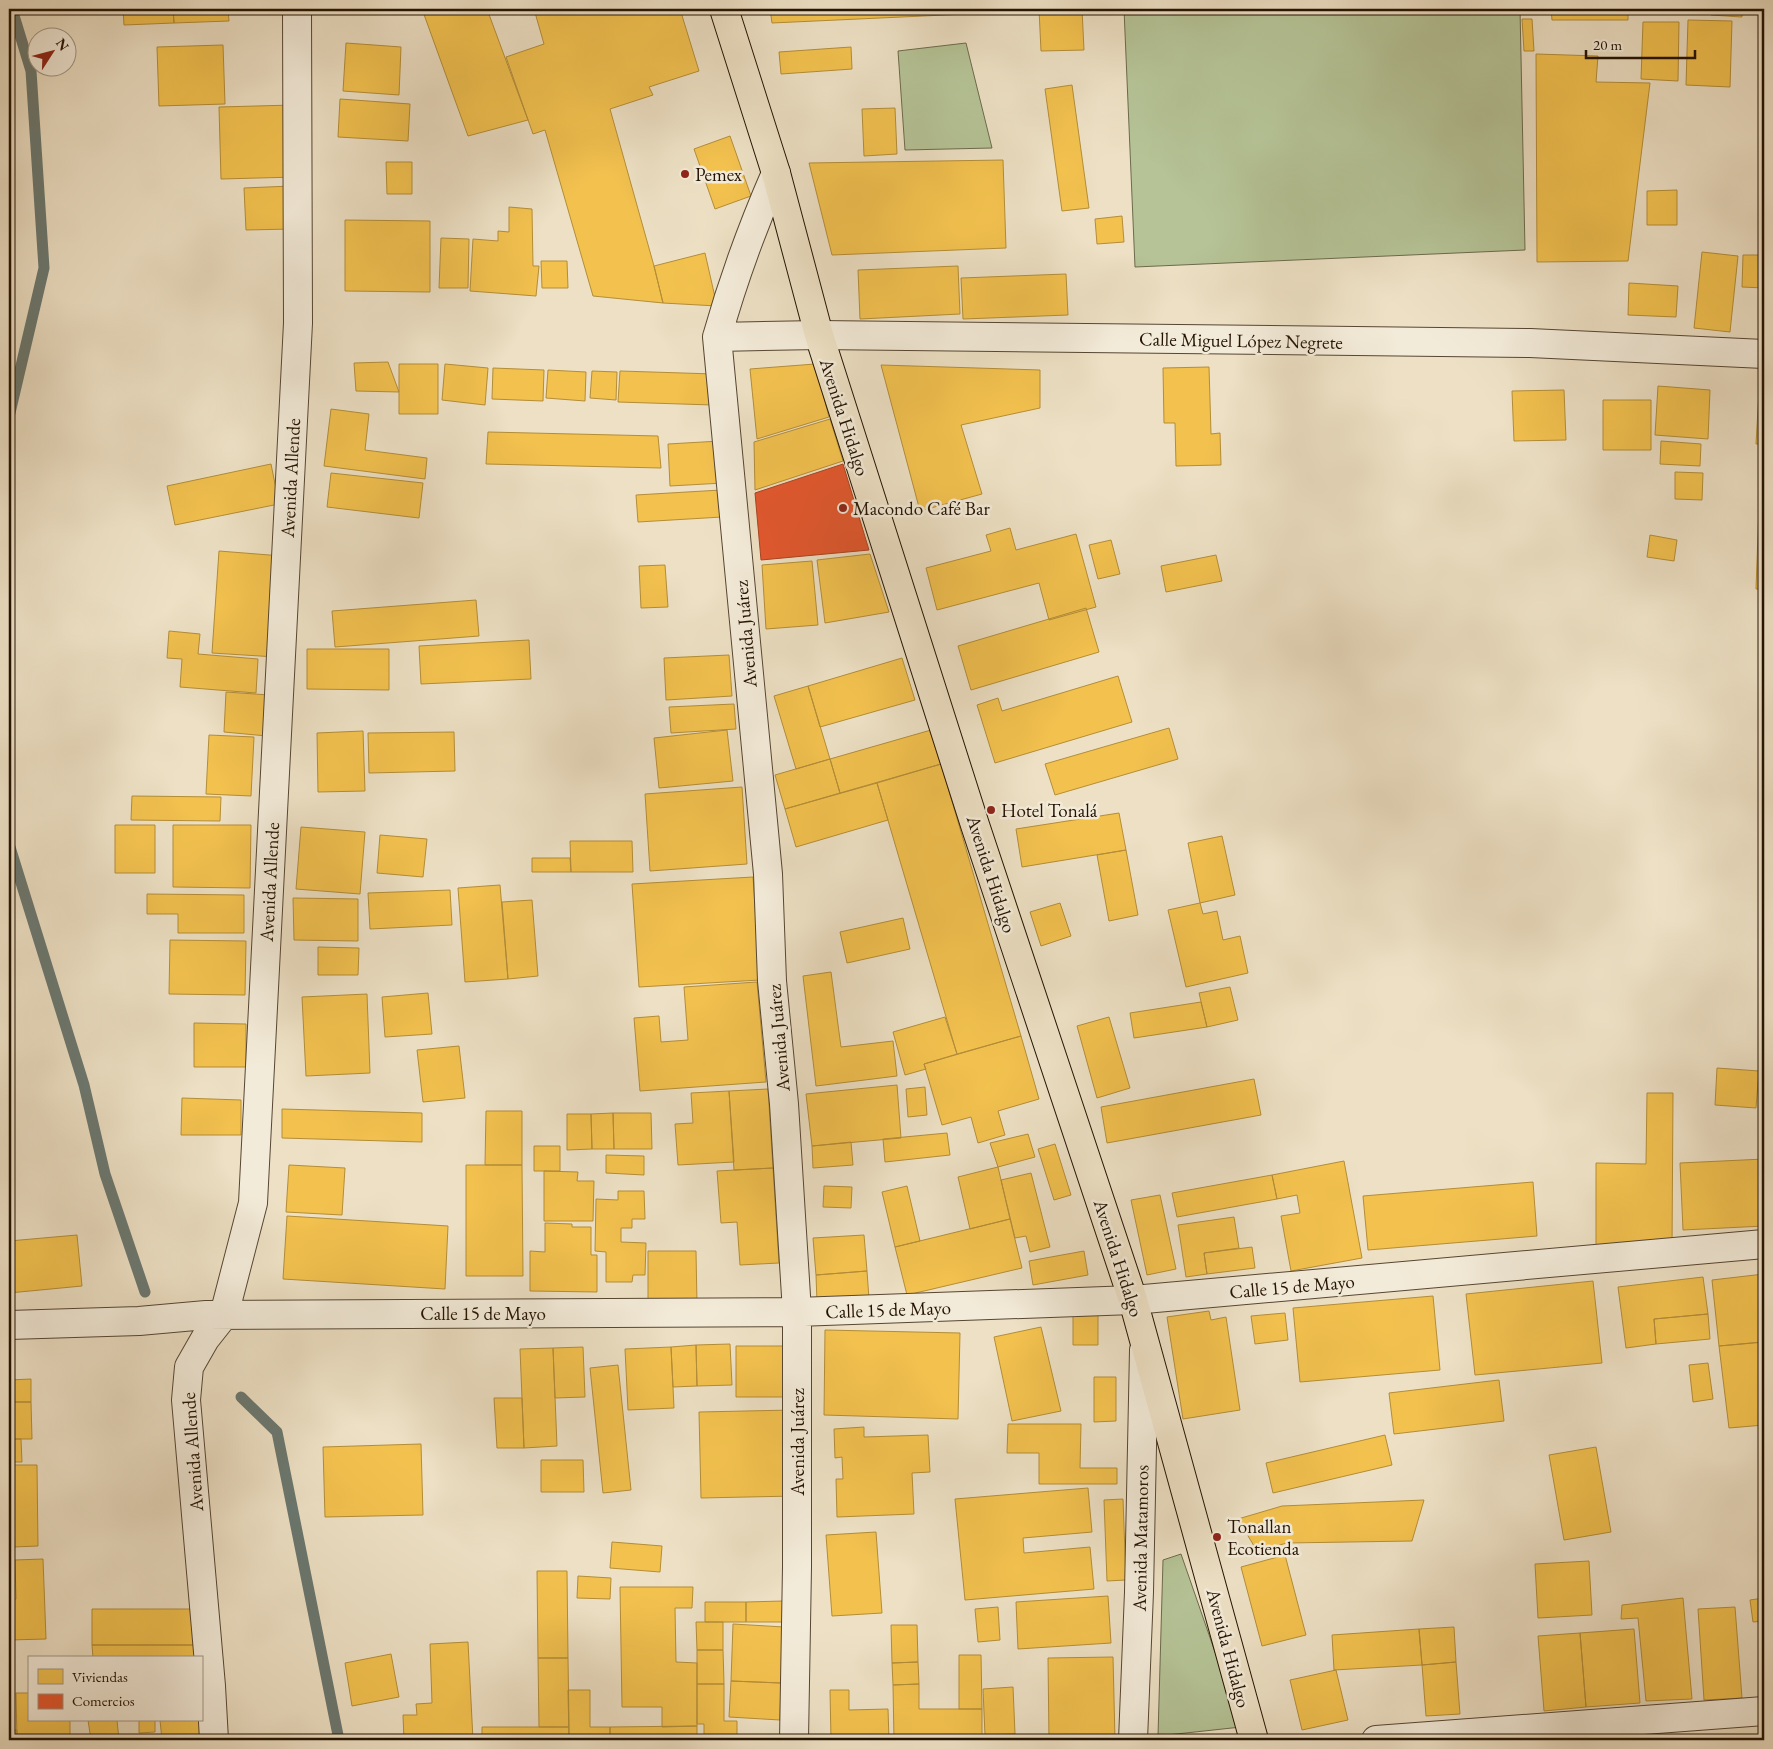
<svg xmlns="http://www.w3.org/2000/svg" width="1773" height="1749" font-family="'EB Garamond',serif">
<rect width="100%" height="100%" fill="#ede0c4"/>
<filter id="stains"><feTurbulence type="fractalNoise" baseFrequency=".004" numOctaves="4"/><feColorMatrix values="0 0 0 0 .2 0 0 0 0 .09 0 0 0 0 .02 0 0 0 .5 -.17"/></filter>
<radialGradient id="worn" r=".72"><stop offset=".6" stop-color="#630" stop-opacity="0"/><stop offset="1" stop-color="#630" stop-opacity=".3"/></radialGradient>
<path fill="#b5c396" stroke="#6c6b4c" d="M1124 9H1520L1525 250 1135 267Z
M966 43 992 148 905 150 898 51Z
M1181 1554 1241 1727 1158 1736 1163 1560Z"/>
<path fill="#f2c14e" stroke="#b48d37" d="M123 9H173L174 23 124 25Z
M173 9H228L229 21 174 23Z
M422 9H487L528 120 468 136Z
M534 9H641L642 14 658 9H680L699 71 649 87 653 95 610 109 654 266 663 303 593 296 545 130 533 134 506 57 544 44Z
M770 9H987L988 13 772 23Z
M1039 9H1082L1084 50 1041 51Z
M1551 9H1628V20H1552Z
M1711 9H1742V17L1711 15Z
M1522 19H1532L1534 51H1524Z
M1688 20 1732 21 1730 87 1686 85Z
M1643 22H1679L1678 81 1641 79Z
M346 43 401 47 399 95 343 91Z
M223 45 225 104 159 106 157 47Z
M851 47 852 69 781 74 779 52Z
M1536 54 1598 56 1596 82 1650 83 1628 261 1537 262Z
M1072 85 1089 208 1062 211 1045 89Z
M340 99 410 104 408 141 338 137Z
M294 105 296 177 221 179 219 107Z
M895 108 897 154 864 156 862 109Z
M730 136 751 196 715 209 694 149Z
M1003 160 1006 248 832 255 809 163Z
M386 162H412V194H387Z
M291 186 292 229 246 230 244 188Z
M1677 190V225H1647V191Z
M509 207 532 209 533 266H539L536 296 470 291 473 239 498 241V231L509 232Z
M1122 216 1124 242 1097 244 1095 219Z
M345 220 430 221V292L345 291Z
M441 238 469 239 468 288H439Z
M1702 252 1738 256 1730 332 1694 328Z
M705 253 717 306 663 303 654 266Z
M1743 255H1764V288L1742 287Z
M541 261H567L568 288H542Z
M958 266 960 314 860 319 858 270Z
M1066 274 1068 315 963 319 961 278Z
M1629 283 1678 286 1676 317 1628 315Z
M1761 294H1764V334H1759Z
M388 362 399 392 356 391 354 363Z
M399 364H438V414H399Z
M445 364 488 368 485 405 442 400Z
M815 364 829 417 757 439 750 369Z
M881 365 1040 370V408L961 425 982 494 920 511Z
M1209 367 1211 434 1220 433 1221 465 1176 466 1175 423H1164L1163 368Z
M493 368 544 370 543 401 492 399Z
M548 370 586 372 585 401 546 398Z
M592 371 617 372 616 400 590 398Z
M620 371 714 374 713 405 618 402Z
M1658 386 1710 390 1708 439 1655 435Z
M1564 390 1566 440 1514 441 1512 391Z
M1759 392H1764V444H1756Z
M1603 400H1651V450H1603Z
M331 409 369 414 365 450 427 458 425 479 324 466Z
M830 419 843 461 755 490 754 442Z
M488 432 658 436 661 468 486 464Z
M720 441 723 483 670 486 668 444Z
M1661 441 1701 444 1700 466 1660 464Z
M1761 452H1764V589H1756Z
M271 464 279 504 175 525 167 486Z
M1675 472 1703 473 1702 500 1675 499Z
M331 473 423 483 419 518 327 507Z
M721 490 722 517 638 522 636 495Z
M1010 528 1016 550 1076 534 1096 607 1049 620 1039 583 937 610 926 568 991 551 986 535Z
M1650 535 1677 540 1674 561 1647 557Z
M1111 540 1120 574 1098 579 1089 545Z
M219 551 282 556 276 657 212 653Z
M870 554 889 612 825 623 817 560Z
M1216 555 1222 581 1166 592 1161 566Z
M812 561 818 625 766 629 762 565Z
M665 565 668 607 641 608 639 566Z
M476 600 479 636 335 647 332 611Z
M1086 608 1099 652 971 690 958 646Z
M169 631 200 634 198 654 258 659 256 693 180 687 182 659 167 658Z
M529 640 531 679 421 684 419 646Z
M307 649H389V690L307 689Z
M729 655 732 696 666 700 664 658Z
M902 658 915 700 820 727 808 686Z
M1118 676 1132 722 995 763 977 705 998 698 1002 711Z
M808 686 830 759 796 769 774 696Z
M226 692 269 695 267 736 224 732Z
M734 704 736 729 671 733 669 707Z
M1169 728 1178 759 1055 795 1045 764Z
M727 730 733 781 659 788 654 738Z
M931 730 941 764 840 793 830 759Z
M363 731 365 791 318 792 317 733Z
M454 732 455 771 369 773 368 733Z
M209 735 254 737 251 796 206 794Z
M830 759 840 793 785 809 775 775Z
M941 764 1021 1036 957 1054 877 783Z
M877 783 888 820 796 847 785 809Z
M742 787 747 864 650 871 645 794Z
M132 796 221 797 220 821 131 820Z
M1119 813 1126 850 1022 867 1016 829Z
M115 825H155V873H115Z
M173 825H251L250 888 173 887Z
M301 827 365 832 360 894 296 889Z
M380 835 427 839 423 877 377 873Z
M1222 836 1235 895 1200 903 1188 843Z
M570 841H632L633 872H571Z
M1126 850 1138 915 1109 921 1097 855Z
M532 858H570L571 872H532Z
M753 877 760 980 639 987 632 884Z
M500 885 508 979 465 982 458 888Z
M450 890 452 925 370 929 368 893Z
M147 894 244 895V933H178V914H147Z
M293 898 358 899V941L294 940Z
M532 900 538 976 508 979 502 902Z
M1060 903 1071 936 1041 946 1030 912Z
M1200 903 1203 914 1217 911 1223 940 1240 936 1248 973 1186 987 1168 910Z
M903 918 910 949 847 963 840 932Z
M170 940 246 941 245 995 169 994Z
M318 947 359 948 358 975H318Z
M831 972 841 1047 893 1041 897 1076 816 1086 803 976Z
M757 982 766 1082 640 1091 634 1018 659 1016 661 1042 688 1040 684 987Z
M1230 987 1238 1020 1207 1027 1199 993Z
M428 993 432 1034 385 1037 382 997Z
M367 994 370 1073 306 1076 302 997Z
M1201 1002 1207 1027 1134 1038 1130 1013Z
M945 1017 957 1054 924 1064 926 1069 905 1075 893 1032Z
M1109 1017 1130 1088 1097 1098 1077 1026Z
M194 1023 246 1024V1067H194Z
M1021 1036 1039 1099 998 1111 1005 1135 978 1143 971 1117 942 1125 924 1064Z
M459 1046 465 1098 423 1102 417 1050Z
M1717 1068 1759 1071 1756 1108 1715 1105Z
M1254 1079 1261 1115 1107 1143 1101 1107Z
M897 1085 901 1138 812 1146 806 1094Z
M925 1087 927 1115 908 1117 906 1089Z
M768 1089 773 1168 734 1170 729 1091Z
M729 1091 734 1162 678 1165 675 1124 693 1123 691 1093Z
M1647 1093H1673L1672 1248H1596V1163L1646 1164Z
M182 1098 241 1100V1135H181Z
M282 1109 422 1113V1142L282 1138Z
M486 1111H522V1165H485Z
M613 1113 614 1149H592L591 1114Z
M613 1113H651L652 1149H614Z
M567 1114H591L592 1149 567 1150Z
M947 1133 950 1155 885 1162 883 1139Z
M1028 1134 1035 1157 998 1167 990 1143Z
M851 1142 853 1165 813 1168 812 1146Z
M1055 1144 1071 1195 1054 1200 1038 1149Z
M534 1146H560V1171H534Z
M606 1155 644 1156V1175L606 1173Z
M1764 1159V1226L1683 1230 1680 1163Z
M1344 1161 1362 1258 1291 1271 1281 1216 1300 1213 1297 1195 1277 1199 1272 1175Z
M289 1165 345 1168 342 1215 286 1212Z
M466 1165H522L523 1276H466Z
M998 1167 1010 1219 970 1229 958 1177Z
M773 1168 779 1263 740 1265 737 1222 721 1223 717 1171Z
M544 1171 578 1172 577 1181H594L593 1221H544Z
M1031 1173 1050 1247 1030 1252 1026 1236 1015 1238 1001 1180Z
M1272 1175 1277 1199 1177 1217 1172 1193Z
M1533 1182 1537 1236 1368 1250 1363 1196Z
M824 1186 852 1187 851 1208 823 1207Z
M907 1186 920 1241 895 1247 882 1192Z
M618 1191H644L645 1219H632V1228H621V1242L646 1243 645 1275H633L632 1282H606V1252L595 1251 596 1199 618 1200Z
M1160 1195 1176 1269 1147 1275 1131 1200Z
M287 1216 448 1226 445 1289 283 1279Z
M1234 1217 1239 1248 1204 1253 1207 1274 1186 1277 1178 1225Z
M1010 1219 1022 1268 907 1295 895 1247Z
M545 1223 572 1224V1227H591V1255H597V1292L530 1291V1251L545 1252Z
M77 1235 82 1286 9 1293V1241Z
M864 1235 867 1271 816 1275 813 1238Z
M1252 1247 1255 1268 1207 1274 1204 1253Z
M648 1251H696L697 1304H648Z
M1084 1251 1088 1275 1033 1285 1029 1261Z
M867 1271 869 1299 817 1302 816 1275Z
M1764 1274V1342L1719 1346 1712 1280Z
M1703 1277 1708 1314 1654 1319 1656 1344 1626 1348 1618 1287Z
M1593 1281 1602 1363 1475 1375 1466 1294Z
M1433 1296 1440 1370 1300 1382 1293 1308Z
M1073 1311H1098V1345H1073Z
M1209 1311 1211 1320 1226 1317 1240 1410 1183 1419 1167 1317Z
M1285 1313 1288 1340 1255 1344 1251 1316Z
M1708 1314 1710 1339 1656 1344 1654 1319Z
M1041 1327 1061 1411 1012 1421 994 1337Z
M825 1330 960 1333 958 1419 824 1415Z
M1762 1342 1764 1366V1425L1729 1428 1719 1346Z
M730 1344 732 1385 697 1386 696 1345Z
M696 1345 697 1386 673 1387 671 1347Z
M736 1346H784L785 1397H736Z
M583 1347 585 1397 555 1398 553 1348Z
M671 1347 674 1408 628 1410 625 1349Z
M553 1348 557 1446 524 1448 520 1349Z
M1708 1363 1713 1399 1693 1402 1689 1365Z
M618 1365 631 1490 603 1493 590 1368Z
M1094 1377H1116V1421L1094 1422Z
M31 1379V1402H9V1380Z
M1499 1380 1504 1421 1394 1434 1389 1393Z
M494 1398H522L524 1448H497Z
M9 1402H31L32 1439H9Z
M793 1410 795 1496 701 1498 699 1412Z
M1008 1424H1081L1080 1468H1117V1484H1039V1453H1007Z
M864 1427V1437L928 1435 930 1472 912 1473 914 1514 837 1517 836 1479H843L842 1457 835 1458 834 1429Z
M1385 1435 1392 1465 1273 1493 1266 1463Z
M9 1439H21L22 1462H9Z
M421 1444 423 1515 325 1517 323 1447Z
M1596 1447 1611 1532 1564 1540 1549 1455Z
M541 1460H583L584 1492H541Z
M11 1465H37L38 1546 13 1547Z
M1088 1488 1092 1532 1023 1538 1024 1553 1090 1547 1094 1589 965 1600 955 1499Z
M1123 1499 1126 1580 1107 1581 1104 1500Z
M1424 1500 1412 1541 1287 1543 1257 1551 1238 1519 1282 1506Z
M876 1532 882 1613 832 1616 826 1535Z
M612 1542 662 1546 660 1572 610 1568Z
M1285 1555 1306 1635 1262 1646 1241 1567Z
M43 1559 46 1639 9 1640V1599H16L15 1560Z
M1589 1561 1592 1615 1538 1618 1535 1564Z
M537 1571H567L568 1658H538Z
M578 1576 611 1578 610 1599 577 1598Z
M620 1587H693L692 1608H675L676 1662 697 1663V1726L662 1727V1707H622Z
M1108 1596 1111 1643 1018 1649 1016 1602Z
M1683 1598 1692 1699 1646 1701 1638 1618 1621 1619 1622 1605Z
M1764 1598V1621L1753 1622 1750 1600Z
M783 1601 784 1622H746V1602Z
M705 1602H746V1622H705Z
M998 1607 1000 1640 978 1642 975 1609Z
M1735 1607 1742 1698 1704 1700 1698 1609Z
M92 1609H198V1645H92Z
M696 1622H723V1650H697Z
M733 1624 784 1627 781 1683 731 1681Z
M891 1625H917L918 1662 892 1663Z
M1454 1627 1456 1662 1422 1665 1419 1629Z
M1419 1629 1422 1665 1334 1670 1332 1635Z
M1634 1629 1640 1703 1586 1707 1580 1633Z
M1580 1633 1586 1707 1544 1711 1538 1636Z
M468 1642 473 1740H404L403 1715H417L416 1704 432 1703 430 1644Z
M92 1645H198V1658H93Z
M697 1650H723L724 1684H697Z
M391 1654 399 1697 352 1706 345 1663Z
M959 1655H981L982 1709H959Z
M1113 1657 1115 1740H1049L1048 1658Z
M538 1658H568L569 1727H539Z
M918 1662 919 1684 893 1685 892 1663Z
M1456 1662 1460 1714 1426 1716 1422 1665Z
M1336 1670 1348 1720 1302 1730 1290 1680Z
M731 1681 781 1683 780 1720 729 1717Z
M697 1684H724V1721H737V1740H704V1724H697Z
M919 1684V1709H982V1740H894L893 1685Z
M1013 1687 1015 1734 985 1735 983 1689Z
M568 1690H590V1727H610V1740H569Z
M830 1690H849V1710L888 1709 889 1740H831Z
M16 1693H29V1720H70V1740H17Z
M88 1720H117L119 1740H91Z
M139 1720H155V1732L139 1733Z
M160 1720H201L205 1740H162Z
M697 1726V1740H610V1727Z
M482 1727H569V1740H482Z
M9 1730H17V1740H9Z"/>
<path fill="#e4572e" stroke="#aa4321" d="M843 464 869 550 761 560 755 493Z"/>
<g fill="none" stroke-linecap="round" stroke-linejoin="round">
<path stroke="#6b7870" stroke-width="11" d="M9 417 44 268 31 71 12 9
M9 844 84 1085 105 1174 145 1292
M241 1397 277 1432 339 1740"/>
<defs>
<path id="minor" d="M776 173C752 228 733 280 717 337L768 874 772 981 784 1104 797 1312V1567L794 1740
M717 337 819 335 1530 343 1764 354
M9 1325 139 1321 206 1315 797 1312 1133 1300 1764 1244
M214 1740 211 1686 186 1400 189 1367 205 1339 224 1315 253 1203 298 323 297 9
M1133 1740 1139 1592 1144 1350
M1376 1740 1764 1711"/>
<path id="major" d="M724 9 776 173 819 335 975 825 1133 1300 1254 1740"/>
</defs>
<use href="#minor" stroke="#564632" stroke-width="30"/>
<use href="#major" stroke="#241302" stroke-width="30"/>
<use href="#minor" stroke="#f3ebd9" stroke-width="28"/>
<use href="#major" stroke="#ede0c4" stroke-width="28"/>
</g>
<g fill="#8f2418" stroke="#f3ebd9" stroke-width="2">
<circle cx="685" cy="174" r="5"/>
<circle cx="843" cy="508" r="5"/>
<circle cx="991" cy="810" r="5"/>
<circle cx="1217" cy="1537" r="5"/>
</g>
<g text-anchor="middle" stroke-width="5" stroke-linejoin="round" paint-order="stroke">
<g font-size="19" fill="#241302" stroke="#f3ebd9" text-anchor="start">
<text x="695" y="181">Pemex</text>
<text x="853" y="515">Macondo Café Bar</text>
<text x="1001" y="817">Hotel Tonalá</text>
<text x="1227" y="1533">Tonallan<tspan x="1227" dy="22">Ecotienda</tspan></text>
</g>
<g font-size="19" fill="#241302" stroke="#f3ebd9">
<text transform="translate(1241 340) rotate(1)" y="7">Calle Miguel López Negrete</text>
<text transform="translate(845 417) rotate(72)" y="7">Avenida Hidalgo</text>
<text transform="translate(290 478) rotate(-87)" y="7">Avenida Allende</text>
<text transform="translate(745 634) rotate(-95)" y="7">Avenida Juárez</text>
<text transform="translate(992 874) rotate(72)" y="7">Avenida Hidalgo</text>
<text transform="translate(269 882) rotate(-87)" y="7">Avenida Allende</text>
<text transform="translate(778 1038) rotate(-95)" y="7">Avenida Juárez</text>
<text transform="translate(1119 1258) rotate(72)" y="7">Avenida Hidalgo</text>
<text transform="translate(1292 1286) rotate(-5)" y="7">Calle 15 de Mayo</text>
<text transform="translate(888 1309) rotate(-2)" y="7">Calle 15 de Mayo</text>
<text x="483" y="1320">Calle 15 de Mayo</text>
<text transform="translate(797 1442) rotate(-90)" y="7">Avenida Juárez</text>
<text transform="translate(192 1452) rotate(-94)" y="7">Avenida Allende</text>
<text transform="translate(1140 1538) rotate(-89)" y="7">Avenida Matamoros</text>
<text transform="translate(1229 1648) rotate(75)" y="7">Avenida Hidalgo</text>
</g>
</g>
<rect width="1773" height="1749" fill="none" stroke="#ede0c4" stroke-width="30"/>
<rect x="10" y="10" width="1753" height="1729" fill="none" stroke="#241302" stroke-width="2.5"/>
<rect x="15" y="15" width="1743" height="1719" fill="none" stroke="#241302"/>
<rect x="28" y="1656" width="175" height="65" fill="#f3ebd9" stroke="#a09583"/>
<rect x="38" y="1669" width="25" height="15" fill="#f2c14e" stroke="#a09583"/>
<text x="72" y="1682" font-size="15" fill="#241302">Viviendas</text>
<rect x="38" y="1694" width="25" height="15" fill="#e4572e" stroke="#a09583"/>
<text x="72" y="1706" font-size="15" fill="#241302">Comercios</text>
<g transform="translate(52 52) rotate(54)"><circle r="24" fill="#f3ebd9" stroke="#a09583"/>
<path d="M0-4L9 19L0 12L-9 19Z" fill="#8f2418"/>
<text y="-8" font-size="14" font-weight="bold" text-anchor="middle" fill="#241302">N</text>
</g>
<path d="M1586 50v8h109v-8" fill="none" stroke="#241302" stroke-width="2.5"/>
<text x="1593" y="50" font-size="15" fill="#241302" stroke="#f3ebd9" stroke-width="4" paint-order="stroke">20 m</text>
<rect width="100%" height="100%" filter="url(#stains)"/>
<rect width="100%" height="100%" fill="url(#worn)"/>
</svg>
